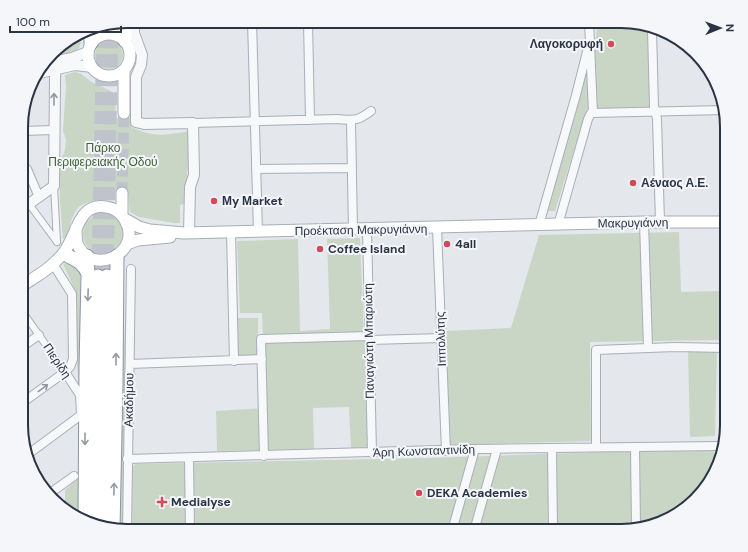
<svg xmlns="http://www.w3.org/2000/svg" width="748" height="552" font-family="'DM Sans',sans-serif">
<rect width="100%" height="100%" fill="#e4e7ec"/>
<path fill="#c9d6c5" d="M598 21H628L648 29 650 107 587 109 555 211H546L595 44Z
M85 31 79 48 72 55 64 53 62 50V45Z
M95 55a14 14 0 1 1 28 0a14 14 0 1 1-28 0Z
M75 72 81 74 93 83 111 91 115 98 116 118 131 119V127C155 138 165 135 190 131L191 170 187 171V178L184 192V204L180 205V223H174L139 217 130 212 128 193 113 191 110 199C101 200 88 201 80 206 72 212 69 229 67 238L63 239 60 202V161L65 150 66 139 63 131 66 85 65 75Z
M83 234a20 20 0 1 1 40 0a20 20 0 1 1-40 0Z
M679 232 681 292 720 291 719 340 590 342 591 441 449 445 446 331 511 328 539 235Z
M360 238 364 339H366L369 447 351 448 349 407 313 408 314 449 217 451 216 411 266 408 262 313H240L237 241 298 239 300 331 330 329 327 239Z
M70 263 76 265 80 272 82 383H79L76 357V292L63 264Z
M127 273 128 329 124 531 116 529 120 411 123 374Z
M237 318H258V359L238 360Z
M688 351H717L715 436 690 437Z
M714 451V466L705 490 679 511H676V513L668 520 621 531H132L133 467 135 464 426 458 603 452Z
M82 475 81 516 65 510V490Z"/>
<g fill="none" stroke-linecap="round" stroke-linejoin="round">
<path stroke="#bfc3cb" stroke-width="11" stroke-dasharray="11 5.5" stroke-linecap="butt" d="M122 193 124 113"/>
<path stroke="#bfc3cb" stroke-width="13" stroke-dasharray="13 6" stroke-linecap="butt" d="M98 276 103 25
M107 276 112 23"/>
<defs>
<path id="pedestrian" d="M54 186 57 242
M29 204 57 242
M22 311 65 372"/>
<path id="minor" d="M252 21 258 232
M308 21 310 120
M589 21 593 113
M652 30 654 106 657 119 660 222
M351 121 353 230
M193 123 337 119C354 120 356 122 371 111
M22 131 54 130
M22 166 27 169 39 197
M256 169 352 168
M644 222 648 348
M539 225 576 95 590 40
M558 225 588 119 591 113 724 110
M437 228 446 451
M367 229 372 453
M231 232 234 361
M370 340 441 338
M22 347 39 335
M130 364 262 359
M22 403 65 372 70 367 73 359 72 294 53 264
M596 447V350L675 347 727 348
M635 447 636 527
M552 448 553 531
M27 455 81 415 80 395 65 372
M264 456 261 339 369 336
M189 458 190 531
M127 459 475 449 721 446
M49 494 74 476
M127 531 131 269
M452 531 475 449
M474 531 497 449"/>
<path id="tertiary" d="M134 21V33L142 55 141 65 136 77V122L144 124 193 123 194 175 190 187 189 233
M43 64 72 58 88 52
M35 74 75 65 92 67
M22 209 54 186 55 80 56 49"/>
<path id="secondary" d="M88 55a21 21 0 1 1 42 0a21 21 0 1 1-42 0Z
M124 113V70
M122 215V193
M125 219 139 227 150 230 184 233 644 222H727
M127 244 138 240 170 237
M22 286C33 278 47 271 56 261 61 257 66 250 69 244 78 228 81 203 106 207 114 208 121 213 125 220 144 254 90 278 77 243 76 239 76 233 76 228
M726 434 727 396"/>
<path id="trunk" d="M125 41V21
M91 43V28
M68 256C77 260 84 264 88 274
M85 517 86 367 88 276 87 256
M94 521 98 276
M103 524 107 276
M113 528 116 385 117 256"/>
</defs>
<use href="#pedestrian" stroke="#a9aeb7" stroke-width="8"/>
<use href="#minor" stroke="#a9aeb7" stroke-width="10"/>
<use href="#tertiary" stroke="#a9aeb7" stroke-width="12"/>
<use href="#secondary" stroke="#a9aeb7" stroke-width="13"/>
<use href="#trunk" stroke="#8b94a3" stroke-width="15"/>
<use href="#pedestrian" stroke="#f7f8fa" stroke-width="6"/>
<use href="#minor" stroke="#f7f8fa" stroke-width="8"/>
<use href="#tertiary" stroke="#f7f8fa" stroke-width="10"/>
<use href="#secondary" stroke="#fff" stroke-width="11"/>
<use href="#trunk" stroke="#fff" stroke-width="13"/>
</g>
<defs><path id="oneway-shaft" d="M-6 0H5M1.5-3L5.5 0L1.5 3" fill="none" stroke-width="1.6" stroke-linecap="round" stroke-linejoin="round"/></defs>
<g stroke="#9196a0">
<use href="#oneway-shaft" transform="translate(54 99) rotate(-90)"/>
<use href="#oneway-shaft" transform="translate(43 388) rotate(-36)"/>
</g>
<g stroke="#959aa2">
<use href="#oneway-shaft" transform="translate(88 295) rotate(92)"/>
<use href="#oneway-shaft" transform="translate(116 359) rotate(-90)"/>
<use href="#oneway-shaft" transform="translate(85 439) rotate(90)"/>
<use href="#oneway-shaft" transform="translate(114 489) rotate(-89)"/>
</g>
<g fill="#d1495b" stroke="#f4f6f9" stroke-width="1.5">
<circle cx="611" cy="44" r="4"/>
<circle cx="633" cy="183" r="4"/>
<circle cx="214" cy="201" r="4"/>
<circle cx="447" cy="244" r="4"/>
<circle cx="320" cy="249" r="4"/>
<circle cx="419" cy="493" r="4"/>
<path d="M160 496h4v4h4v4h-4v4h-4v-4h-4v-4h4z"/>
</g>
<g text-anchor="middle" stroke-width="4" stroke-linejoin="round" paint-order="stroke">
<g font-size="12" font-weight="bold" fill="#2b3445" stroke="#f4f6f9" text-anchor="start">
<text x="603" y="48" text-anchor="end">Λαγοκορυφή</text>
<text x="641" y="187">Αέναος Α.Ε.</text>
<text x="222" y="205">Μy Μarket</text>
<text x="455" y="248">4all</text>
<text x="328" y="253">Coffee Island</text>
<text x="427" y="497">DEKA Academies</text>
<text x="171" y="506">Medialyse</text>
</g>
<g font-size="12" fill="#3f6138" stroke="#f4f6f9">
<text x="103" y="152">Πάρκο<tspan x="103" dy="14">Περιφερειακής Οδού</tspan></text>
</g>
<g font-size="12" fill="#2b3445" stroke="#f4f6f9">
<text transform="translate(633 223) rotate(-1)" y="4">Μακρυγιάννη</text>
<text transform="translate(361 230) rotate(-1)" y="4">Προέκταση Μακρυγιάννη</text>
<text transform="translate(441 339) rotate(-92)" y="4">Ιππολύτης</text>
<text transform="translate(369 341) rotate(-91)" y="4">Παναγιώτη Μπαριώτη</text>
<text transform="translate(57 361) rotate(56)" y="4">Πιερίδη</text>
<text transform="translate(129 400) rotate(-89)" y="4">Ακαδήμου</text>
<text transform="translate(424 451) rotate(-2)" y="4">Άρη Κωνσταντινίδη</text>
</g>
</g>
<path d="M0 0H748V552H0ZM127 28H621A99 99 0 0 1 720 127V425A99 99 0 0 1 621 524H127A99 99 0 0 1 28 425V127A99 99 0 0 1 127 28Z" fill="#f4f6f9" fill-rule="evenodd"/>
<path fill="none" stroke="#2b3445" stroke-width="2" d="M127 28H621A99 99 0 0 1 720 127V425A99 99 0 0 1 621 524H127A99 99 0 0 1 28 425V127A99 99 0 0 1 127 28Z"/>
<g transform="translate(720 28) rotate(89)" stroke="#f4f6f9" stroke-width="3" paint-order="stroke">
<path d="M0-3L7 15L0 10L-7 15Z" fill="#2b3445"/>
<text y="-6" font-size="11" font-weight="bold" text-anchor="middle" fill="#2b3445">N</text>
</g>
<path d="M10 26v6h111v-6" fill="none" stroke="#2b3445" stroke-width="2"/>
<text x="16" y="26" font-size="12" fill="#2b3445" stroke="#f4f6f9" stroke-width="3" paint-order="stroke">100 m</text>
</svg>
